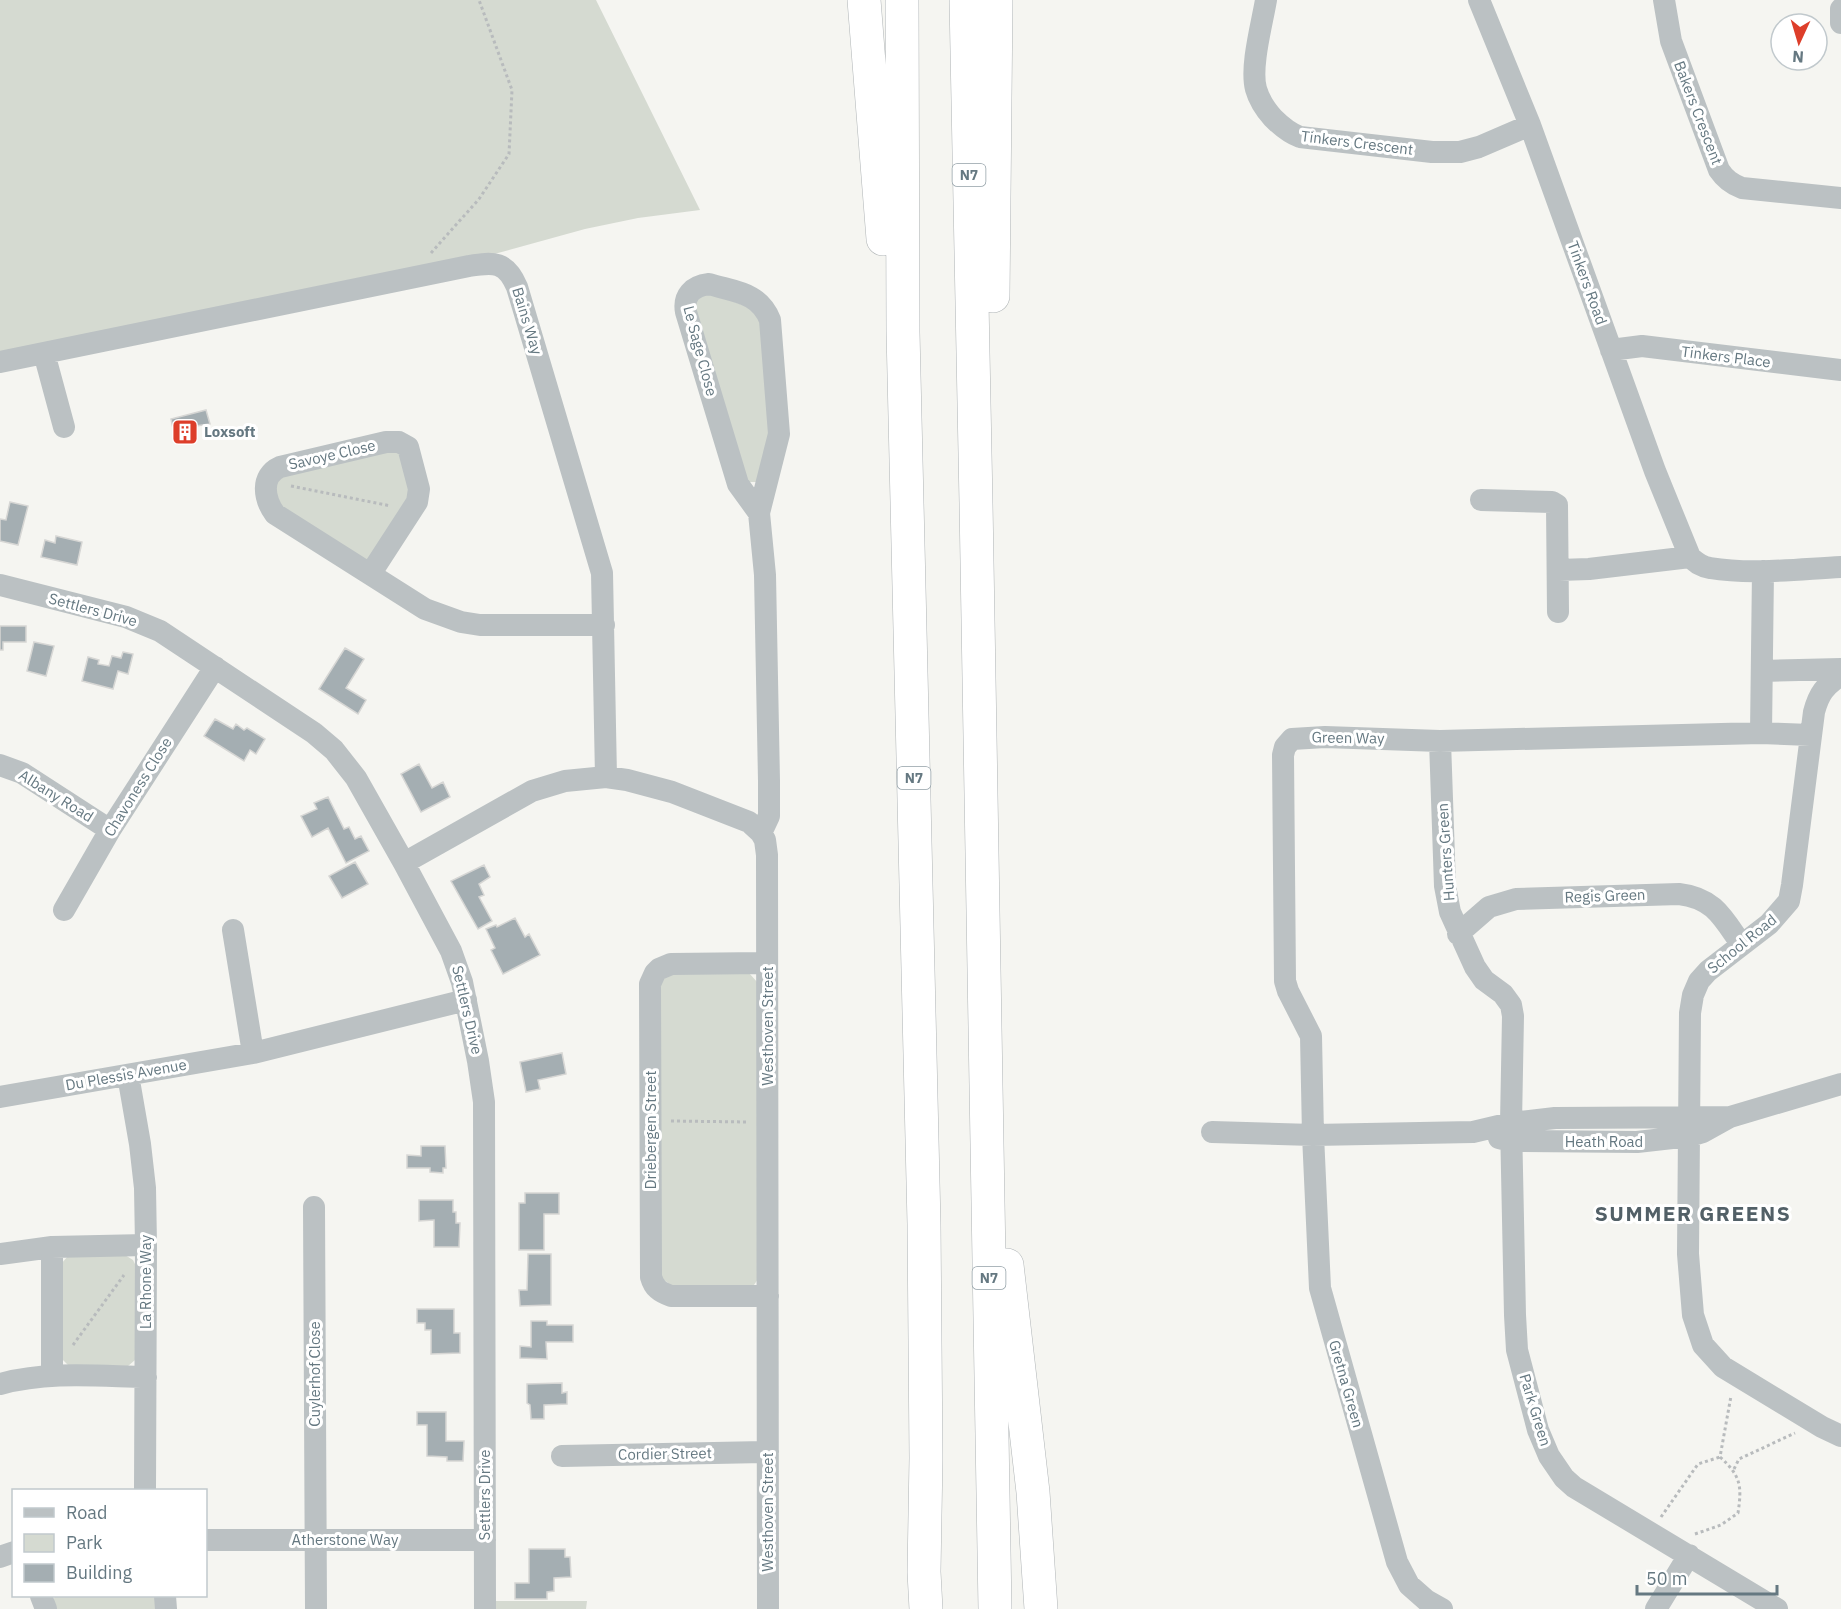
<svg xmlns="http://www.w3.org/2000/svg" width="1841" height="1609" font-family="'IBM Plex Sans',sans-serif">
<rect width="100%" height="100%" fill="#f5f5f1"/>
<path fill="#d5dad1" d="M0 0H596L700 210 638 218 585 229 498 253 0 355Z
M707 292 759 311 773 428 757 482H748L694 303Z
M390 449 400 452 413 489 367 562 281 510 272 495 278 477Z
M671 972 749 973 758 983V1279L754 1285 747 1288H675L660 1277 659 987 661 981Z
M125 1255 133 1260 136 1266 135 1360 128 1366H69L60 1357 61 1264 68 1256Z
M55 1596H159V1609H50Z
M493 1601H587L586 1609H493Z"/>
<path fill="#a4aeb2" stroke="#d6d6d4" stroke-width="1.5" d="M206 410 210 424 196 426 197 437 176 443 171 419Z
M10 502 28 506 18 545 0 541V519L6 520Z
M56 536 82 542 77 565 41 557 45 540 55 543Z
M0 626H26V642H3V650H0Z
M34 642 54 646 46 676 27 671Z
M345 648 364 659 346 688 366 700 358 714 319 689Z
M123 652 133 654 128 674 118 671 113 689 82 681 88 657 99 660 98 664 109 666 112 656 121 658Z
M215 719 233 729 236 724 244 730 247 728 265 739 256 754 250 750 244 761 204 736Z
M419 764 432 788 443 782 450 797 421 812 401 774Z
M328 797 344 829 349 827 355 839 361 836 369 851 346 863 328 828 312 837 301 816 317 809 314 803Z
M355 862 368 884 342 898 329 876Z
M484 865 490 877 479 884 484 895 479 897 492 921 478 929 451 881Z
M515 918 525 937 529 934 540 955 503 974 491 950 495 948 486 929 496 925 497 927Z
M562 1053 566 1074 538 1080 540 1089 526 1092 520 1062Z
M421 1146H445L446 1168H443V1173L430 1172V1168H407V1155L421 1156Z
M525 1193H559V1214H544V1250H519V1203H525Z
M419 1200H453V1212H456V1223H460L459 1247H434V1220L419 1221Z
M528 1254H551V1305L520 1306 519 1290H527Z
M417 1309H454V1333H460V1353L431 1354V1330H425V1323H417Z
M531 1321H547V1325H573V1342H546L547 1359 520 1358V1346L531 1347Z
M562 1383V1393L567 1392V1404L544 1405V1419H531L530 1405 527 1403V1384Z
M417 1412H446V1441H464L463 1461H447V1457L427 1456V1425H417Z
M529 1549H565V1557H570L571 1577 554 1578V1591L547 1592V1599H515V1583H529Z"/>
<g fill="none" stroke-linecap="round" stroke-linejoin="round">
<defs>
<path id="highway" d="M864 0 883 239
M902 0 903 332 924 1224 926 1458 924 1572 926 1609
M966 0 976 503 995 1609
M993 296 996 0
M1007 1265 1033 1492 1041 1609"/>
</defs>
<use href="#highway" stroke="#afb4b6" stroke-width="34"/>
<path stroke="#b8bbbd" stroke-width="3" stroke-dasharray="3 3" stroke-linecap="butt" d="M431 253 479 199 509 154 512 90 479 0
M291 486 391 506
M671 1121 748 1122
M73 1345 124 1275
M1734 1469 1739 1459 1795 1433
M1661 1517 1698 1464 1720 1457
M1695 1534 1721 1525 1738 1513C1742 1486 1741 1476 1720 1457L1731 1396"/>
<path stroke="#bbc1c3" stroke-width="22" d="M1266 0C1262 24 1250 67 1256 89 1259 100 1266 110 1273 118 1281 126 1289 133 1300 137L1432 152H1460L1479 147 1530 125
M1479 0 1530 125 1655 471 1690 557C1696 562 1701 567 1710 568 1751 575 1799 569 1841 567
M1664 0 1671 41 1719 170C1725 179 1731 184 1742 188L1841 198
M1841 9V23
M1611 350 1642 346 1841 370
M44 353 64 427
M0 362 469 266C494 262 506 261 517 287L602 573 606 777
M1481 500 1552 502 1557 505 1558 612
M759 513 738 484 686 312C683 296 692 286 709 284 735 292 759 292 770 320L779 434 759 513 765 575 769 781V816L761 833
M1559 570 1589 569 1690 557
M371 573 417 502 419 489 408 447 399 442H386L280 467C260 476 264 499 275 514L425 609 461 622 480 625H604
M0 585 126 617 160 631 314 733 334 750 356 778 404 863 451 951 462 982 478 1061 484 1102 485 1609
M1762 671 1841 669
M1841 675C1825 686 1819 693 1814 712L1792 885 1789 901 1769 924 1708 971 1699 981 1693 995 1690 1013 1688 1254 1693 1315 1703 1345 1723 1367 1822 1427 1841 1436
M1761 733 1763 571
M1440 741 1445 886 1450 912 1475 967 1484 980 1503 994 1511 1005 1513 1016 1511 1123 1515 1315 1517 1350 1538 1430 1549 1456 1564 1478 1574 1487 1777 1609
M0 765 22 773 110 830
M404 863 532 791 565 781 606 777 627 780 672 792 749 822 761 833 765 840 767 855 768 1609
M64 910 110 830 215 667
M233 930 253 1053
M1458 934 1489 907 1516 899 1679 894C1714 898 1723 918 1741 944
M767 963 671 964 659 969 655 973 650 984 651 1277C654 1288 660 1292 671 1296H768
M128 1075 140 1144 145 1188 146 1245 145 1490
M0 1097 253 1053 466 1000
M1212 1132 1313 1135 1473 1132 1511 1123 1555 1118 1730 1117
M1499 1138 1511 1141 1637 1142 1690 1136 1703 1132 1730 1117 1841 1084
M314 1207 316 1609
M0 1254 52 1247 146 1245
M52 1374V1247
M0 1384C49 1371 96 1376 146 1377
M562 1456 768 1452
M206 1540H485
M0 1557 14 1552
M41 1596 46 1609
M165 1596 166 1609
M1442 1609 1426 1600 1409 1585 1397 1562 1320 1288 1313 1135 1311 1036 1288 991 1285 981 1283 755 1285 747 1292 739 1325 737 1440 741 1761 733 1810 735
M1656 1609 1689 1555"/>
<use href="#highway" stroke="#fff" stroke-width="33"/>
</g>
<defs>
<symbol id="building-square" viewBox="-11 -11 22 22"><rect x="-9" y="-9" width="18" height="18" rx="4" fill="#dd3e2a" stroke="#fff"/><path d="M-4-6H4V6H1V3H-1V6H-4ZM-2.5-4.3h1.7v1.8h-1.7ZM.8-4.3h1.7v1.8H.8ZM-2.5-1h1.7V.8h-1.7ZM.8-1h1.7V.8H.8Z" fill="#fff"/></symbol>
</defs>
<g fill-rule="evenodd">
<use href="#building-square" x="170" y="417" width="30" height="30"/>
</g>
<g text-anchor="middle" stroke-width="6" stroke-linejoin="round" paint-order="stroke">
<g fill="#fff" stroke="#93a0a7" stroke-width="1.5">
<rect x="952.5" y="164" width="33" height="22" rx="4.5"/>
<rect x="897.5" y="767" width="33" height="22" rx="4.5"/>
<rect x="972.5" y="1267" width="33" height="22" rx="4.5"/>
</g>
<g font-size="14" font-weight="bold" fill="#657881">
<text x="969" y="180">N7</text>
<text x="914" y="783">N7</text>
<text x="989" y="1283">N7</text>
</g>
<g font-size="15" fill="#657881" stroke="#fff">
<text transform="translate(1698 113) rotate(69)" y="5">Bakers Crescent</text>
<text transform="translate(1357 143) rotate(7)" y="5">Tinkers Crescent</text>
<text transform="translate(1587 283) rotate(70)" y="5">Tinkers Road</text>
<text transform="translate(527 321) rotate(73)" y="5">Bains Way</text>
<text transform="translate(700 351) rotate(75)" y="5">Le Sage Close</text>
<text transform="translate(1726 357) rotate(7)" y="5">Tinkers Place</text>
<text transform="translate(332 455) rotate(-13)" y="5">Savoye Close</text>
<text transform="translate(93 610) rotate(15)" y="5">Settlers Drive</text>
<text transform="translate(1348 738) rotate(1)" y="5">Green Way</text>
<text transform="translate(138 787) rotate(-58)" y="5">Chavoness Close</text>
<text transform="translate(56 796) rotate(32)" y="5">Albany Road</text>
<text transform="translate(1446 852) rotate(-94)" y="5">Hunters Green</text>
<text transform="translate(1605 896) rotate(-2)" y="5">Regis Green</text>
<text transform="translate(1742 944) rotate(-39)" y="5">School Road</text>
<text transform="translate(467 1010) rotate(77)" y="5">Settlers Drive</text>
<text transform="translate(768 1026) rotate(-90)" y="5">Westhoven Street</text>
<text transform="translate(126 1075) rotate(-10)" y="5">Du Plessis Avenue</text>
<text transform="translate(651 1130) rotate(-90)" y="5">Driebergen Street</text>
<text x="1604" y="1147">Heath Road</text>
<text transform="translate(146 1282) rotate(-90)" y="5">La Rhone Way</text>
<text transform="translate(315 1374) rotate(-90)" y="5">Cuylerhof Close</text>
<text transform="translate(1346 1384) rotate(74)" y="5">Gretna Green</text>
<text transform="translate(1535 1410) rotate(73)" y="5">Park Green</text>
<text transform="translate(665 1454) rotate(-1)" y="5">Cordier Street</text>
<text transform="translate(485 1495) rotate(-90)" y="5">Settlers Drive</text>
<text transform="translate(768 1512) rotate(-90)" y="5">Westhoven Street</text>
<text x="345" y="1545">Atherstone Way</text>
</g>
<g font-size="15" font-weight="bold" fill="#657881" stroke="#fff" text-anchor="start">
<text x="204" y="437">Loxsoft</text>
</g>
<g font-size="21" font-weight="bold" letter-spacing="1.5" fill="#526067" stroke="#fff">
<text x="1693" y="1221">SUMMER GREENS</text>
</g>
</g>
<rect x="12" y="1489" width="195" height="108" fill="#ffffff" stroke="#c1c9cd" stroke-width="1.5"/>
<rect x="24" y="1508" width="30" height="9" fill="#bbc1c3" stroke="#c1c9cd" stroke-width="1.5"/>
<text x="66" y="1519" font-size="18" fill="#657881">Road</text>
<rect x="24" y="1534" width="30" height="18" fill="#d5dad1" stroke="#c1c9cd" stroke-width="1.5"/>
<text x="66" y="1549" font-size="18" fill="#657881">Park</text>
<rect x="24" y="1564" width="30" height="18" fill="#a4aeb2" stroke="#c1c9cd" stroke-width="1.5"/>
<text x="66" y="1579" font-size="18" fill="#657881">Building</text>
<g transform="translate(1799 42) rotate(184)"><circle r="28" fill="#ffffff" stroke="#c1c9cd" stroke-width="1.5"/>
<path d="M0-4.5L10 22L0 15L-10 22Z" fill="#dd3e2a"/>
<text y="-9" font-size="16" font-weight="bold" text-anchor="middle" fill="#657881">N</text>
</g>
<path d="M1637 1585v9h140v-9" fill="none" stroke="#657881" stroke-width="3"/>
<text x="1646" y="1585" font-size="18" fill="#657881" stroke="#ffffff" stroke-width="4.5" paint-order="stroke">50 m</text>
</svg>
